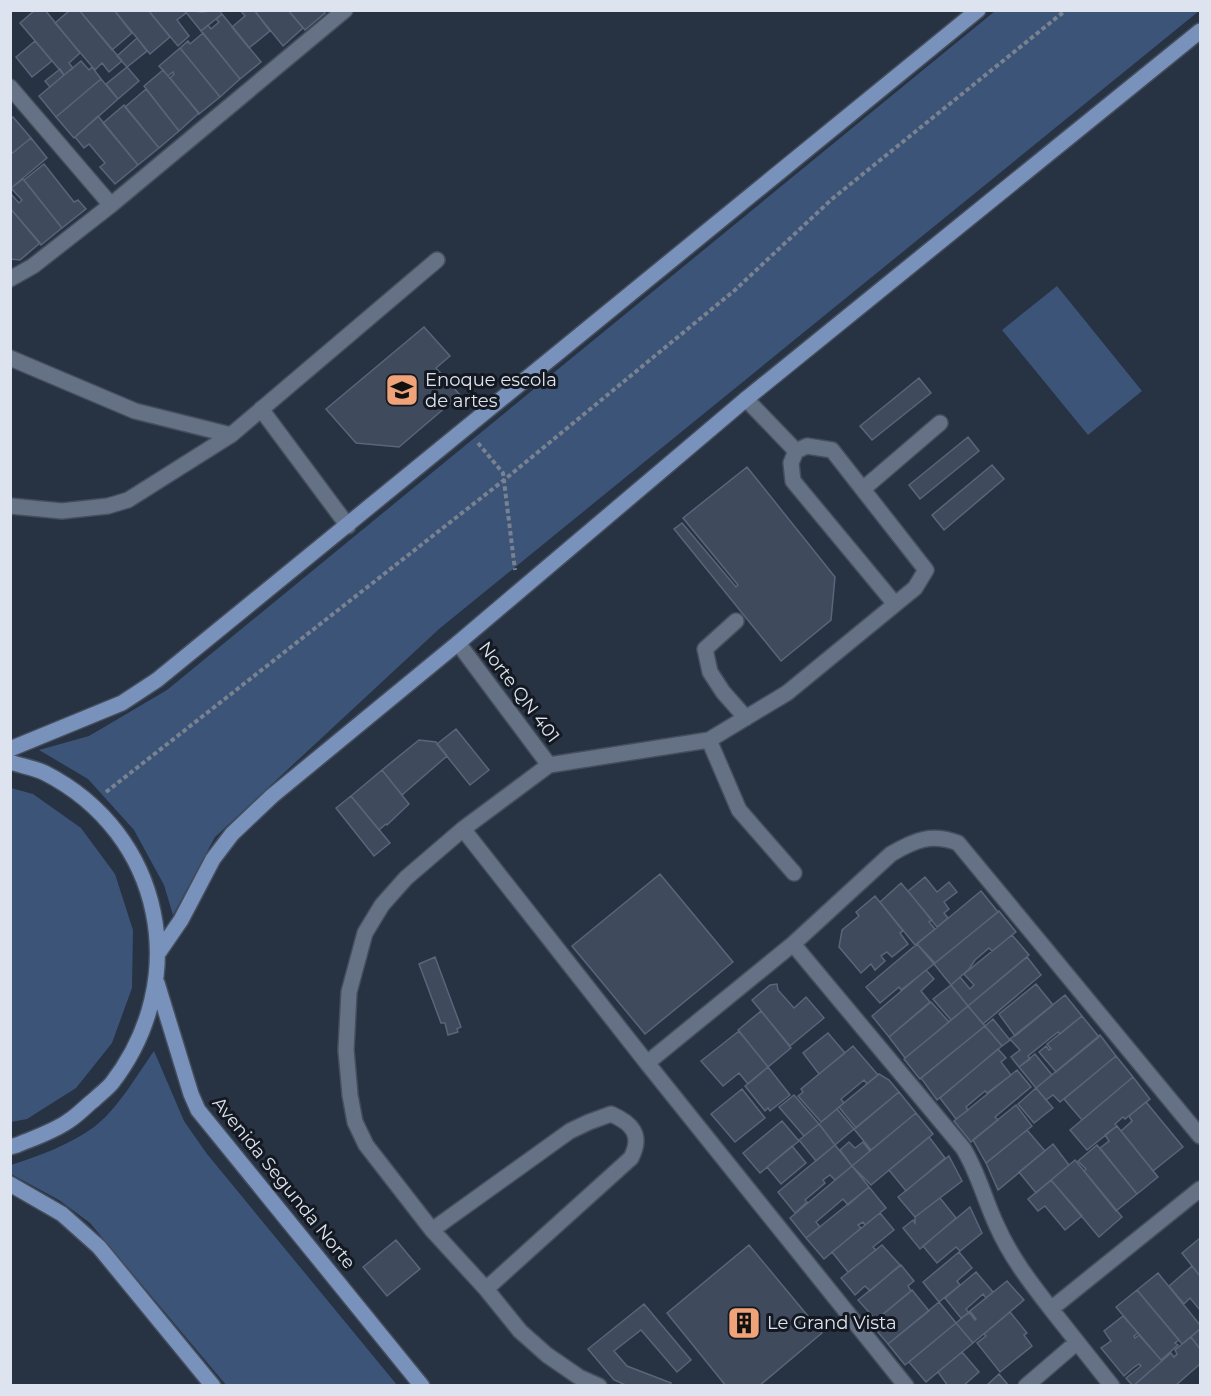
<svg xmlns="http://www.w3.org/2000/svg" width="1211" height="1396" font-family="Montserrat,sans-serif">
<rect width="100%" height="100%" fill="#273243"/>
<path fill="#3c5478" d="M995 11H1199L439 629 215 837 173 915 164 885 134 830 88 779 39 750 89 736 167 690Z
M1057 286 1142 391 1088 435 1002 330Z
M11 788 33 794 81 828 115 874 133 930 132 988 112 1043 76 1088 27 1119 11 1122Z
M154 1051 184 1121 207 1154 397 1385H226L90 1223 59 1200 11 1174V1165C39 1156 69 1145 94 1127 117 1110 137 1075 154 1051Z"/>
<path fill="#3f4b5d" stroke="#596579" stroke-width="1.5" d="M35 10H45L80 53 69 63 73 68 64 75 20 23Z
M70 10H79L122 61 109 72 102 63 95 70 55 23Z
M79 10H114L132 33 112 50Z
M114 10H148L170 37 150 54Z
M148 10H184L186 13 177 20 189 36 178 46Z
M184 10 202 12 219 10 222 14 201 31Z
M240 10H254L270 31 249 48 232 27 245 16Z
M254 10H288L303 28 283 46Z
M288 10H323L325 13 305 30Z
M222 14 261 62 240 79 201 31 208 25 211 29 219 22 216 19Z
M203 33 240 79 220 97 180 48 188 41 190 44Z
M137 38 147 51 127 67 117 56Z
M35 41 52 61 32 77 16 57Z
M180 48 220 97 199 114 170 78 174 74 173 72 168 76 159 66Z
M81 61 89 70 92 67 101 79 56 117 39 96Z
M127 67 139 81 118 99 106 84Z
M60 69 64 75 50 87 45 81Z
M163 70 199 113 179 131 144 86Z
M101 79 118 99 74 138 56 117Z
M146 89 179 131 159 148 125 107Z
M124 105 159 148 138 165 103 123Z
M98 116 138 165 115 184 100 167 105 163 89 144 84 148 75 137Z
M13 117 31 138 10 155V119Z
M31 138 47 158 10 189V155Z
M44 164 74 202 78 200 86 209 62 228 24 180Z
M23 179 62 228 41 245 10 208V193L19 203 22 200 11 188Z
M10 208 40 243 20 260 10 259Z
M424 327 450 356 436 368 460 395 399 447 356 443 326 409Z
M919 378 931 393 872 440 860 426Z
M968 437 979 451 920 499 909 485Z
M992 465 1004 479 944 530 932 515Z
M747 467 835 577 831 620 781 661 674 529 682 523 736 587 738 585 683 518Z
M456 729 489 770 470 785 437 744Z
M419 740 436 742 447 756 402 795 382 770Z
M382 770 409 804 387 825 386 824 379 830 351 796Z
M351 796 390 843 374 856 336 808Z
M660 874 733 962 645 1034 572 946Z
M925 877 937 892 949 882 957 892 944 902 949 909 944 913 948 918 937 927 908 891Z
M901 883 932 920 929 922 935 929 915 945 880 902Z
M981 891 998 912 935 963 917 944Z
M875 896 903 931 900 933 908 944 892 957 887 952 881 956 885 961 875 970 871 964 861 973 839 947 842 930 859 916 856 912Z
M999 911 1016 932 992 951 989 948 975 960 969 969 951 985 934 964Z
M1012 935 1029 955 968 1006 951 985 960 977 970 989 974 985 964 974Z
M917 944 934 964 901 990 899 987 880 1003 866 987Z
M435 957 461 1027 457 1029 458 1032 448 1035 445 1023H441L419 964Z
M1027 957 1041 975 983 1024 968 1006Z
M926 970 934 979 921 991 930 1002 889 1037 872 1016Z
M777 984 778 990 794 1008 806 997 824 1018 790 1046 752 1000 770 985Z
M1036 984 1053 1005 1015 1036 999 1014Z
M951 985 968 1006 951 1020 933 999Z
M1065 995 1082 1016 1060 1034 1058 1032 1028 1056 1030 1059 1019 1067 1011 1057 1020 1050 1010 1039Z
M931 1002 949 1022 905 1058 889 1037Z
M968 1006 985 1026 920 1079 904 1059Z
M761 1011 791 1048 768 1067 738 1030Z
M1082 1016 1099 1037 1056 1072 1039 1052 1046 1046 1049 1050 1051 1049 1047 1044Z
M993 1019 1010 1040 1002 1046 985 1026Z
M985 1026 1002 1046 937 1100 921 1078Z
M739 1031 768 1067 748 1084 739 1073 723 1086 701 1061Z
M828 1033 845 1053 819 1074 803 1053Z
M1100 1035 1116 1056 1060 1102 1053 1095 1046 1100 1036 1088Z
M853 1046 878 1075 867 1084 864 1080 841 1099 844 1103 821 1122 798 1096 803 1092 801 1089Z
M998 1049 1006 1058 1001 1062 1011 1075 987 1093 985 1091 966 1107 968 1110 956 1119 940 1098Z
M1035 1054 1052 1075 1036 1088 1019 1067Z
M1116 1056 1133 1077 1082 1120 1064 1099Z
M768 1067 790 1095 770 1111 768 1108 765 1111 745 1086Z
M1017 1070 1031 1087 995 1117 998 1120 971 1142 954 1121Z
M879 1074 889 1080 899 1092 856 1128 839 1107Z
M1133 1077 1150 1099 1125 1119 1123 1117 1115 1124 1117 1126 1087 1150 1070 1130Z
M1036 1088 1053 1108 1034 1123 1018 1104Z
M742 1089 765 1118 735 1142 711 1114Z
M899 1092 916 1113 871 1150 854 1129Z
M794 1095 819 1124 804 1136 779 1107Z
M1146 1102 1183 1147 1153 1171 1121 1131 1132 1121 1129 1116Z
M1016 1105 1032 1126 986 1163 973 1140Z
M837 1109 854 1129 835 1145 819 1124Z
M916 1113 933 1134 871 1185 852 1166Z
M782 1121 799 1141 760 1173 743 1153Z
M819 1124 835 1145 816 1161 799 1140Z
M1117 1126 1158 1177 1137 1194 1100 1148 1109 1141 1105 1135Z
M1027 1130 1045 1151 998 1190 986 1163Z
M929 1137 945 1158 906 1191 889 1170Z
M849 1142 855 1148 863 1142 870 1151 852 1166 840 1150Z
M1053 1144 1069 1165 1036 1193 1019 1172Z
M835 1145 852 1166 835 1180 830 1175 823 1180 825 1183 805 1200 807 1202 795 1213 778 1192Z
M1097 1145 1137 1194 1116 1211 1084 1171 1086 1169 1078 1161Z
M792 1146 806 1163 781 1184 767 1167Z
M949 1156 962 1181 915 1217 898 1197Z
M1075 1160 1122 1217 1099 1237 1051 1180Z
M852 1166 869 1187 848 1205 843 1199 816 1222 820 1227 806 1238 790 1218Z
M1051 1180 1082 1216 1065 1230 1045 1206 1038 1211 1028 1199Z
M869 1187 886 1208 865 1225 863 1222 858 1225 861 1228 824 1259 806 1238Z
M940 1198 956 1218 920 1249 903 1228 913 1220 915 1223V1217Z
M970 1207 982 1233 960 1251 956 1247 937 1263 923 1246Z
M880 1213 894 1230 873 1247 876 1250 848 1272 832 1252Z
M1200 1238V1276L1182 1253Z
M396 1240 420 1269 387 1296 363 1267Z
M749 1245 822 1333 759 1386H726L667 1313Z
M882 1245 900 1265 870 1291 865 1286 855 1295 841 1278Z
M959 1252 972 1268 957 1281 960 1285 939 1302 923 1282Z
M901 1265 914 1281 908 1286 911 1291 876 1320 858 1300Z
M1192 1266 1200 1276V1310L1190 1298 1184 1304 1169 1286Z
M976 1272 993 1292 986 1298 983 1294 966 1309 969 1313 961 1318 945 1298Z
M1158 1273 1200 1325V1329L1182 1344 1137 1290Z
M1007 1281 1024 1300 973 1343 956 1323 969 1312 975 1320 976 1319 970 1311Z
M912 1290 929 1311 888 1344 871 1324Z
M1137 1290 1179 1340 1175 1343 1178 1345 1161 1360 1116 1307Z
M939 1302 956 1323 905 1365 888 1344Z
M644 1304 691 1360 677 1372 641 1330 614 1351 627 1366 671 1383 670 1386H628L614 1380 588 1349Z
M1010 1312 1027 1333 1024 1335 1032 1346 1000 1372 977 1343 986 1336 984 1334Z
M1123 1316 1138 1333 1134 1336 1135 1338 1139 1335 1162 1361 1133 1386 1126 1378 1141 1366 1139 1364 1133 1368 1124 1376 1101 1348 1111 1341 1104 1331Z
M956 1323 973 1343 926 1382 909 1362Z
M1200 1329V1349L1191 1337Z
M1191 1337 1200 1349V1364L1175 1386H1133L1171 1353 1174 1357 1177 1354 1175 1350Z
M962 1352 979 1372 963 1386H948L938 1372Z
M999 1374 1009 1386H986Z"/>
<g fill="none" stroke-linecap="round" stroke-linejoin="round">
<defs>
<path id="minor" d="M10 87 111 205
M10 279 33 266 111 205 345 10
M10 358 135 411 231 435
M746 399 796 451
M261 409 348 526
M863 489 940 423
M10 506 62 511 108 506 128 500 231 435 437 260
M736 621 705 649 710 672 723 692 746 718
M458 643 549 765
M709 740 739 810 794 873
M463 829 647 1063
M793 944 963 1148C978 1172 984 1198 996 1224 1010 1256 1030 1282 1051 1309L1200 1189
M432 1230 570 1131 589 1122 611 1114C632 1123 643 1135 631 1158L486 1289
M1051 1309 1112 1386
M599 1386 579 1377 547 1355 520 1331 486 1289 432 1230 366 1145 355 1122 350 1095 346 1050 349 992 365 933 382 905 406 878 463 829 549 765 709 740 787 693 915 588 926 570 832 450 807 446 796 451 791 463 793 481 895 604
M906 1386 647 1063 793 944 891 854C915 840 931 833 958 843L1200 1136
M1026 1386 1076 1343"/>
<path id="major" d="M10 749 122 703 157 680 978 10
M10 762C22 766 35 768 45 773 164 834 192 979 112 1083 107 1089 100 1094 95 1099 86 1106 77 1116 67 1122 52 1132 34 1138 17 1145L10 1147
M159 952 181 920 213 859 232 834 272 796 458 643 746 399 1200 31
M157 983 191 1094 198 1110 422 1386
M10 1184 62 1214 99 1247 213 1386"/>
</defs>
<use href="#minor" stroke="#454e5c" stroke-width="18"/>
<use href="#major" stroke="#454e5c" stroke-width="18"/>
<path stroke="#798291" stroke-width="4" stroke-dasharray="4.5 3" stroke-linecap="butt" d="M478 443 503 473 515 570
M106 792 504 480 735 290 832 199 1066 10"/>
<use href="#minor" stroke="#657285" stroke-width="15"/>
<use href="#major" stroke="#7892bc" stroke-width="15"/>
</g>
<defs>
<symbol id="school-square" viewBox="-11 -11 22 22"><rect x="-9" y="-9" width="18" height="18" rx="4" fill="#f0a279" stroke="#141921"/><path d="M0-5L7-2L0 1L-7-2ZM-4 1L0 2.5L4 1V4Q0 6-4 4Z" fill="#111"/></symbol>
<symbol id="building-square" viewBox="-11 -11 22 22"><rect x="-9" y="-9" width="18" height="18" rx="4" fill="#f0a279" stroke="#141921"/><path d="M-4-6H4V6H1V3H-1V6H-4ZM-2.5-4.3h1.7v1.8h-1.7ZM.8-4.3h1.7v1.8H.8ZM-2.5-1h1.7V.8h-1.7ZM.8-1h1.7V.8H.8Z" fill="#111"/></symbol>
</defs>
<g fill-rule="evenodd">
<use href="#school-square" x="383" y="371" width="38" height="38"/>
<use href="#building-square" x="725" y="1304" width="38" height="38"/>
</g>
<g text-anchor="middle" stroke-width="6" stroke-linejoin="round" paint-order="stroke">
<g font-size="18" fill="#dde4ef" stroke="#141921" text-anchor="start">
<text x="425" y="386">Enoque escola<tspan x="425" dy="21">de artes</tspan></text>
<text x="767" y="1329">Le Grand Vista</text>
</g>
<g font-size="18" fill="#dde4ef" stroke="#141921">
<text transform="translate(519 692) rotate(53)" y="6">Norte QN 401</text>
<text transform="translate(284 1183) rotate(51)" y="6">Avenida Segunda Norte</text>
</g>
</g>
<rect width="1211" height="1396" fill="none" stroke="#dde4ef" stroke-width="24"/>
</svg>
